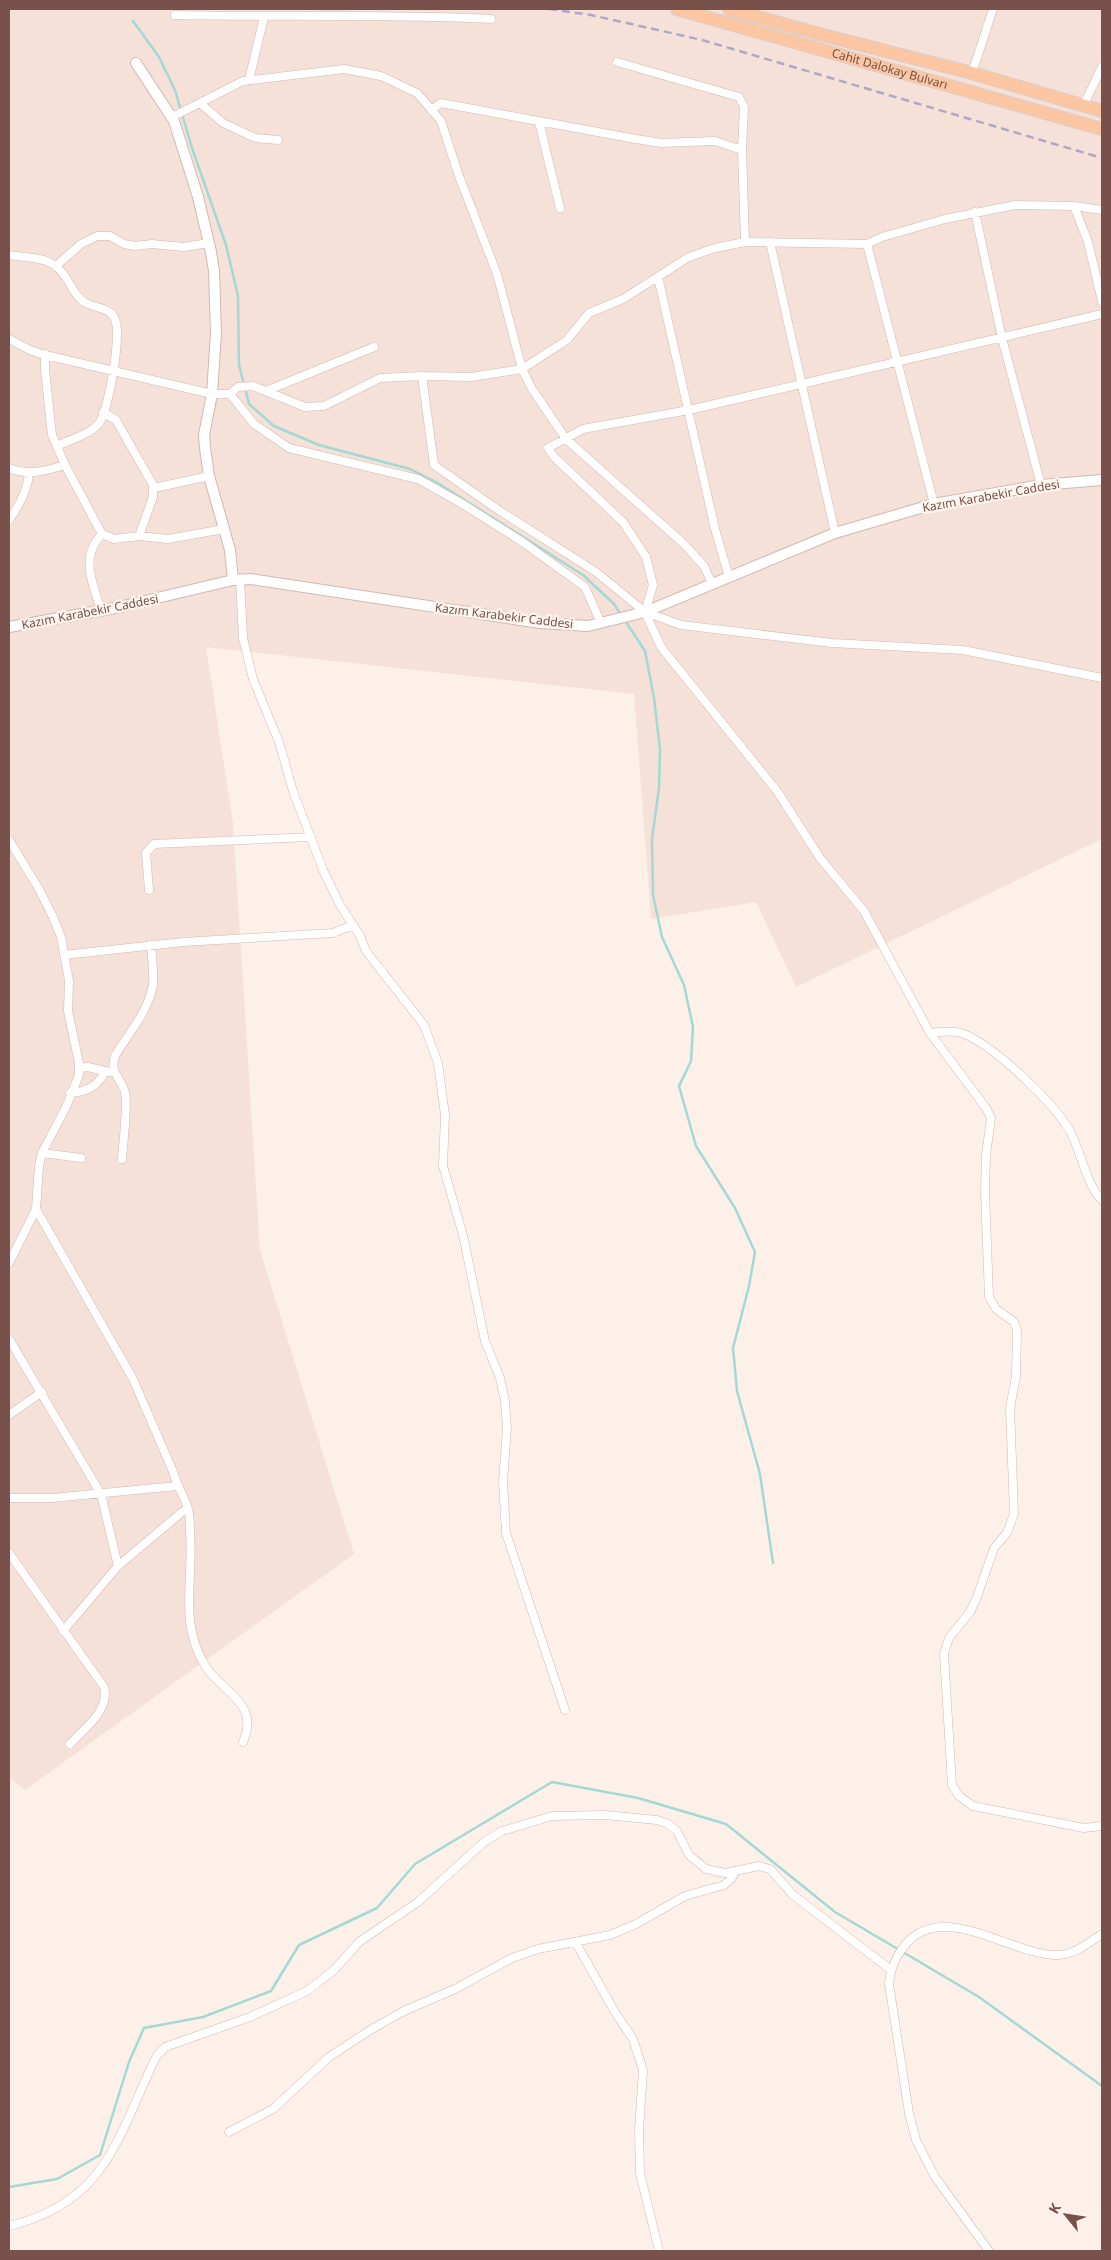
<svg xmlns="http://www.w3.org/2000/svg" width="1111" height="2260" font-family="'Noto Sans',sans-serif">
<rect width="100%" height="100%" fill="#fdf0e9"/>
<path fill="#f5e1d7" d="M9 9H1102V839L796 987 756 902 651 919 634 694 206 647 233 823 260 1250 354 1554 25 1790 9 1777Z"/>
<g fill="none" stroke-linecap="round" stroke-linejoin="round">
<path stroke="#a2d9d6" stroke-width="2.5" d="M133 21 159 57 175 90 192 148 226 245 238 296 239 365 249 404 274 426 319 445 410 469 436 482 583 575 614 604 621 615
M624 619 645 651 654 698 660 750 659 788 652 839 653 895 662 937 684 985 693 1027 691 1061 679 1086 696 1146 735 1208 755 1252 749 1286 733 1348 737 1391 760 1474 773 1563
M9 2187 57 2179 100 2155 129 2062 144 2028 203 2017 271 1991 299 1945 377 1908 415 1864 552 1782 638 1798 726 1824 835 1912 979 1997 1102 2086"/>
<defs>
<path id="minor" d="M175 15C280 17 385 14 491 19
M617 62 739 97 744 107 742 150 745 242
M972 73 993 9
M249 80 264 17
M200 103 223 123 255 138 278 140
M1083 106 1102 67
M431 110 441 103 630 138 661 143 715 141 742 150
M172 117 243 81 344 69 381 76 417 93 441 121 459 176 497 274 522 369 532 389 566 439 684 544 704 566 712 584
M539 122 560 208
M1074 206 1088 242 1102 301
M975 212 1002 338 1041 485
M770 242 835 533
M867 244 934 504
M9 255C36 259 53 255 68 281 73 289 76 297 84 302 93 308 108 307 114 317 123 331 109 407 100 422 92 434 69 440 57 446
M57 265 81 244 97 236H110L124 244 135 246 152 244 183 247 209 243
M658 277 715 529 729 577
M1102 314 689 410 583 429 548 448 554 457 623 522 646 557 653 585 645 612 681 625 832 643 963 650 1102 678
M9 339 30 350 41 354 212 394H230L238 387 253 386 305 407 324 406 380 378 422 376 471 377 522 369 567 340 589 313 623 299 689 257 715 248 745 242 867 244 882 237 945 219 1015 205 1074 206 1102 210
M45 354V370L52 435 65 465 102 534 114 539 139 536 168 539 224 529
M422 376 434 465 497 509 596 572 645 612 661 647 777 791 820 858 864 911 930 1033 986 1108 991 1118 986 1155 985 1191 989 1297 996 1309 1014 1322 1017 1330 1016 1376 1010 1408 1014 1514 1007 1533 994 1548 977 1597 970 1612 949 1638 944 1653 952 1785 959 1796 973 1806 1084 1828 1102 1826
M266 391 374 347
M230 394 254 424 289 448 418 479 461 503 524 543 585 587 601 623
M103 412 116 420 153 485V497L139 536
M9 468C28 476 45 471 65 465
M154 488 209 476
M9 520C19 506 28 490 29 473
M240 579 243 638 253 679 279 742 293 791 323 870 340 905 360 936 366 951 424 1025 438 1063 445 1115 443 1166 463 1235 485 1341 500 1378 505 1401 507 1428 503 1482 506 1533 565 1710
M101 611C93 583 79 558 102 534
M9 840 39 889 53 917 61 937 69 981 68 1011 79 1063V1075L66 1107 42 1153 39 1166 36 1209 9 1263
M149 890 146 853 154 844 311 837
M64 955 183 942 333 933 353 925
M930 1033C940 1032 951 1030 961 1033 992 1043 1054 1103 1070 1131 1081 1151 1086 1185 1102 1200
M79 1068 88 1067 109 1072
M70 1093C85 1092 99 1086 105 1071
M42 1153 81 1158
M122 1159C123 1144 128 1105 125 1092 121 1078 109 1073 115 1056 128 1034 149 1011 153 984 154 972 152 958 151 945
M36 1209 133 1379 174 1474C177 1487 185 1497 188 1509 190 1516 190 1525 190 1532 194 1580 178 1623 206 1667 224 1694 260 1703 243 1742
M9 1339 101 1494 118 1566
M9 1415 42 1392
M9 1498H52L177 1486
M9 1553 104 1687C110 1711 84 1728 70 1744
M63 1631 118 1566 182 1512 188 1509
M576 1943 615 2012 633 2039 643 2070 639 2130 640 2173 659 2251
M229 2132 273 2109 329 2057 372 2029 404 2011 455 1989 512 1958 538 1949 610 1935 636 1924 685 1896 724 1885 731 1879 736 1871
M9 2226C107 2202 117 2138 156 2057L165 2047 250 2017 307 1991 334 1970 359 1942 418 1902 484 1842 502 1831 552 1816 605 1815 657 1820 668 1824 677 1831 689 1855 706 1869 725 1873 759 1866 770 1869 793 1895 891 1970
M989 2251 935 2177 916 2140 909 2113 889 1984C890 1970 894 1960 902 1949 937 1897 1008 1953 1054 1955 1073 1956 1087 1944 1102 1934"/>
<path id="tertiary" d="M136 63 174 121 198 197 211 252 214 271 216 333 212 394 204 435 205 448 209 476 230 550 233 580
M9 627 115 608 233 580 251 579 540 623 588 626 645 612 835 533 934 504 1041 485 1102 480"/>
<g id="primary">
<path id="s1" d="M677 9 1102 129"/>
<path d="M729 9 819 34 972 73 1102 111"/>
</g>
</defs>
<use href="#minor" stroke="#d2b8b0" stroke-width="9"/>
<use href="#tertiary" stroke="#d2b8b0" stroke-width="12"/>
<use href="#primary" stroke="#d9cecd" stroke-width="14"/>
<use href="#minor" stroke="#fff" stroke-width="8"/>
<use href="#tertiary" stroke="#fff" stroke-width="10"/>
<use href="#primary" stroke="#fbc6a1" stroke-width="12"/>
<path stroke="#b0a6c8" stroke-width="2.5" stroke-dasharray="8 5" stroke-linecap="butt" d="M549 9 591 15 702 40 1102 158"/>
</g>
<g text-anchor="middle" stroke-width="4.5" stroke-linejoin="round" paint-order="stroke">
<g font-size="12" fill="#78514b" stroke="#fff5ef">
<text dy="4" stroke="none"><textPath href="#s1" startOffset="221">Cahit Dalokay Bulvarı</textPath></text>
<text transform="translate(991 496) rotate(-10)" y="4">Kazım Karabekir Caddesi</text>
<text transform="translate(90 612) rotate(-11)" y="4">Kazım Karabekir Caddesi</text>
<text transform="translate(504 616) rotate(7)" y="4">Kazım Karabekir Caddesi</text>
</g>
</g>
<rect width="1111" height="2260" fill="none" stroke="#78514b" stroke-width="20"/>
<g transform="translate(1066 2215) rotate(300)" stroke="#fff5ef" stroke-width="4" paint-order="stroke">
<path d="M0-4L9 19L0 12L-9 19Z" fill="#78514b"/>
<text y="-8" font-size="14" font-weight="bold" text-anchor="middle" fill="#78514b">K</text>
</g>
</svg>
